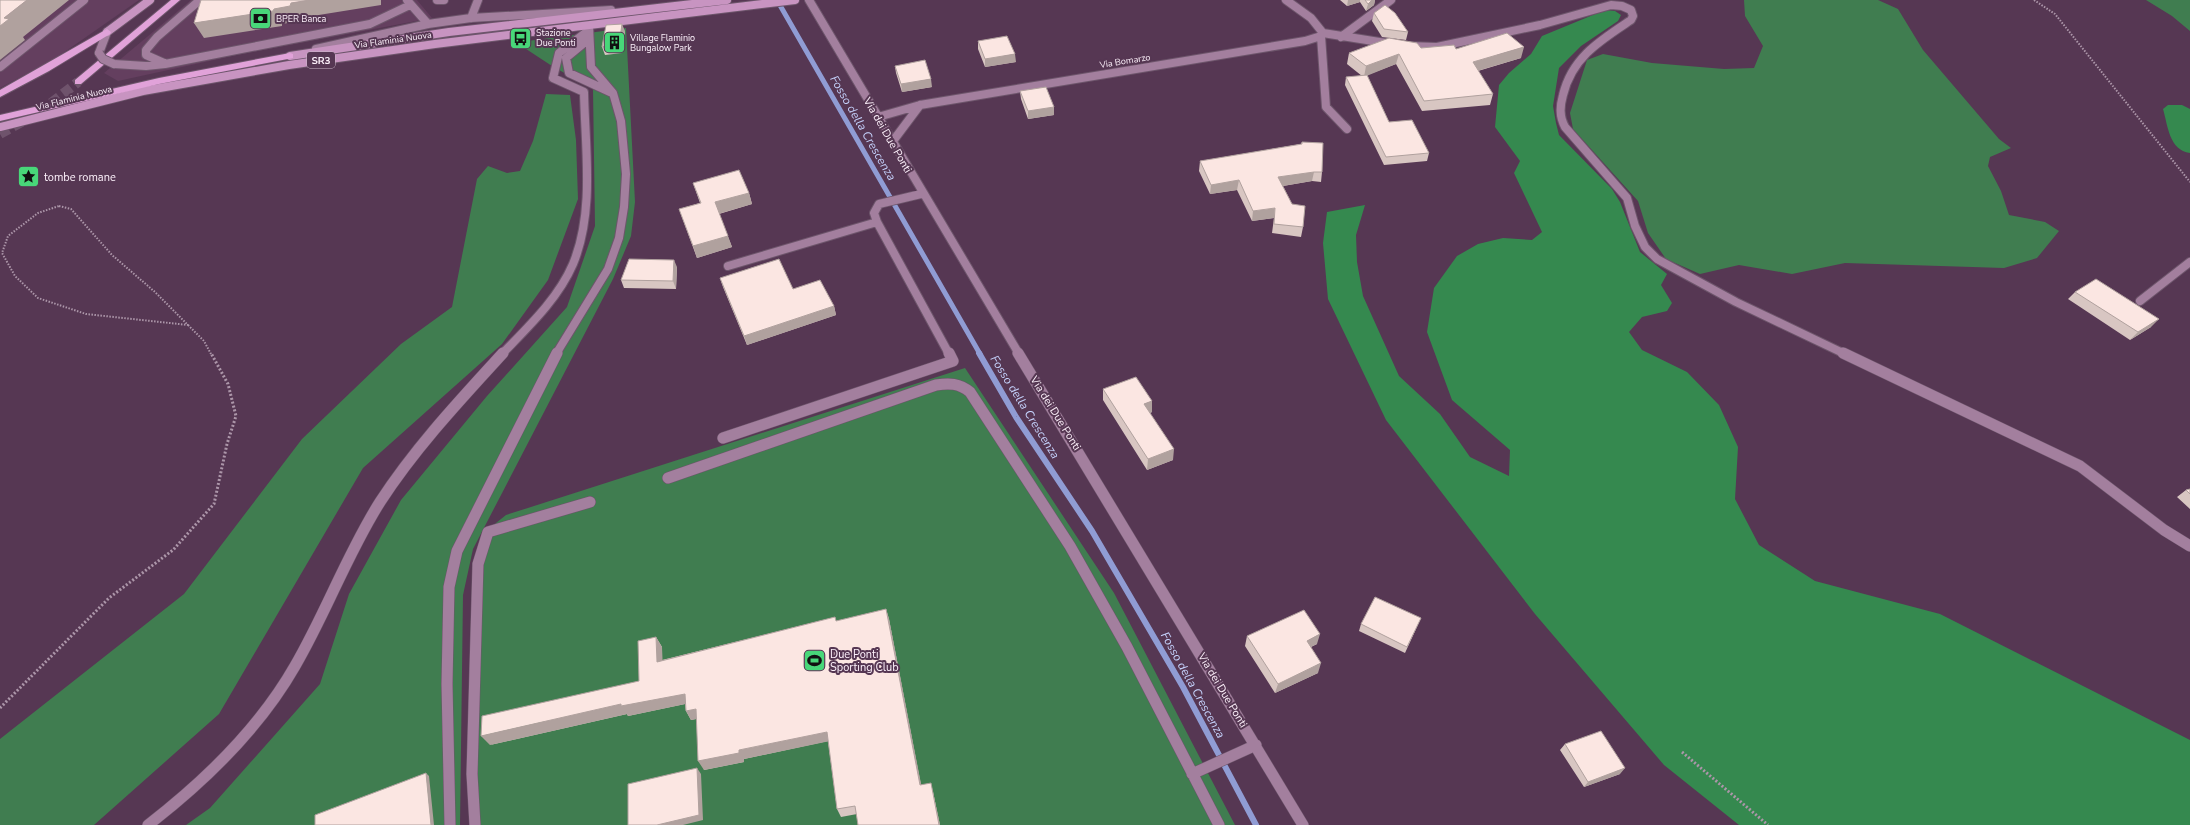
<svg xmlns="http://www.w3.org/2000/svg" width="2190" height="825" font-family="'Nunito Sans',sans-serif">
<rect width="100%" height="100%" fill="#563753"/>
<path fill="#643f5f" d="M0 0H139L56 58 0 88Z
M191 0H417L432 18 237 55 118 81 104 73Z"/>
<path fill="#407d50" d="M1744 0H1878L1898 9 1923 50 1999 139 2011 148 1990 157 1988 166 2001 191 2009 215 2045 222 2059 231 2037 258 2004 268 1845 263 1792 274 1739 265 1700 274 1666 259 1648 233 1638 201 1573 129 1570 113 1587 60 1603 54 1652 63 1724 69 1754 68 1763 46 1745 16Z
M2146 0H2190V31L2172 16Z
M626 28 635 202 631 236 613 279 473 549 463 595 460 825H186L210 808 320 684 349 594 401 500 487 396 567 307 595 226 593 89 552 66 520 45V42Z
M546 94 570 95 576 140 578 199 548 280 502 344 363 468 219 714 94 825H0V739L184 594 302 439 401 344 452 307 477 179 488 166 507 173 520 171 533 141Z
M965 368 1114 593 1235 825H471V764L486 531 506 515Z"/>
<path fill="#35894f" d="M1605 10 1615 11 1621 15 1618 21 1581 46 1559 68 1553 106 1556 123 1559 135 1612 189 1620 202 1640 252 1667 274 1661 285 1672 303 1667 311 1642 317 1629 332 1642 350 1687 372 1719 405 1738 447 1735 499 1759 545 1815 581 1940 614 2190 740V825H1739L1664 765 1535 614 1386 420 1328 299 1323 243 1327 212 1365 205 1356 235 1357 262 1363 296 1399 376 1440 414 1470 457 1509 476 1510 450 1452 400 1427 332 1434 288 1457 256 1478 244 1503 238 1532 240 1542 232 1514 173 1520 161 1495 127 1499 85 1509 73 1531 54 1542 36Z
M2168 105H2182L2190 109V153C2169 150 2168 126 2163 109Z"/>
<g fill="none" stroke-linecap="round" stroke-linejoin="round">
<path stroke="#909cd4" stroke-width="5" d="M777 0 980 354"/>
<path stroke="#909cd4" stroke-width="6" d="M979 353 1016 417 1092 531 1183 687 1256 825"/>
<path stroke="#6f536c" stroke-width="10" stroke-dasharray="10 5" stroke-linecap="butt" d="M0 134 41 111 78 82"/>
<defs>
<path id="minor-far1" d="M407 0 428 24
M437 0H444
M809 0 1019 354
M471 18 478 0
M1323 33 1392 44
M1321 36 1326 107 1347 129
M1341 37 1391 0
M589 39 566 58 569 73 610 92
M1408 46 1437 47 1540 25 1611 5 1622 6 1631 10 1633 16 1631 20C1601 40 1572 57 1563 95 1560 106 1559 116 1565 127L1627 198 1635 226 1645 247 1657 259 1736 302 1845 354
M316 49 428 24 471 18 611 10
M99 53 107 32
M164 63 146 55V50L157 37 200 0
M114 64 146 66 165 64 370 24 410 5
M0 67 84 0
M878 117 920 105 1305 41 1321 36 1323 33 1311 18 1286 0
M893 141 920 105
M921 194 879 204 874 213 877 222 949 354
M728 266 877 222
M2140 301 2190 262
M502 354C528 327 558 299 573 264 595 211 585 147 584 92L553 78 559 53 588 31
M556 354 608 269 619 238 624 207 626 174 621 121 613 93 591 67 589 26"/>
<path id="minor" d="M1018 353 1303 825
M1843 353 2080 466 2164 530 2190 546
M723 438 953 361 949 353
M668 478 936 385C949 383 959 383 970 392L1070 546 1127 647 1219 825
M1192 774 1256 745
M148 825C205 781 259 729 295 666 326 613 347 554 380 502 415 448 460 400 503 353
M450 825 447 684 449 587 457 551 557 353
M475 825 472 774 478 564 488 532 590 502"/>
<path id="major" d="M107 32 150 0
M290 56 449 32 727 0
M0 127 143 91 289 65 435 44 795 0"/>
<path id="highway" d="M171 0H180L81 84H75V80Z
M107 29 111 32 110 34 49 71 0 97V90Z
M290 53 293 54V58L159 84 0 121V115L159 78Z"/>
</defs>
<use href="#minor-far1" stroke="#6d556b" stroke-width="10"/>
<use href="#minor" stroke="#6d556b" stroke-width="12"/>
<use href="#major" stroke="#6d556b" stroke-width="10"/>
<use href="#highway" stroke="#6d556b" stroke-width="2"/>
<path stroke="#ac96a9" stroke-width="2" stroke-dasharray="1.5 1.5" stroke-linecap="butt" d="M2034 0 2055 14 2190 182
M59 206 71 209 112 255 155 292 188 325 86 314 38 298 15 276 2 253 8 236 38 213Z
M188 325 204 341 211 354"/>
<path stroke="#ac96a9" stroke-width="3" stroke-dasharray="2 2" stroke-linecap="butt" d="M0 708 109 598 173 550 214 504 227 444 236 416 228 384 211 353
M1682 752 1768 825"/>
<use href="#minor-far1" stroke="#a37f9e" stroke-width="8"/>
<use href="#minor" stroke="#a37f9e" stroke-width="11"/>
<use href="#major" stroke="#c894c1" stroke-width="8"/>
<use href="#highway" fill="#e1a2d9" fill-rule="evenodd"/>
<defs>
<path id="minor-bridge" d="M99 53 103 59 114 64"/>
</defs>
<use href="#minor-bridge" stroke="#6d556b" stroke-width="10" stroke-linecap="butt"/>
<use href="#minor-bridge" stroke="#a37f9e" stroke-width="8"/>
</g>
<path fill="#d8c6c2" d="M1340 0H1375L1374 5 1366 11 1360 2 1347 6Z
M1374 13 1408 32 1406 40 1382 37 1372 21Z
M625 31 622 53 605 55 602 47Z
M978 41 1016 62 985 67 978 49Z
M1421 48 1456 49 1521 58 1478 71 1493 94 1490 105 1422 111 1396 64 1367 75 1389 122 1429 153 1427 161 1384 165 1345 85 1346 77 1362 76 1347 64 1349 53Z
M895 66 932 87 902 92 896 73Z
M1020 91 1054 107V115L1028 119 1021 99Z
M1302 142 1322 172 1321 182 1312 181 1283 186 1303 227 1301 237 1272 233 1274 218 1252 221 1237 190 1210 194 1199 171 1200 161 1301 144Z
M693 183 749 193 752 204 719 214 732 247 697 258 679 209 700 203Z
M677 267 676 289 624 288 621 280Z
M720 278 793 289 834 306 836 315 747 345 723 287Z
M2075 292 2151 327 2130 340 2068 299Z
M1103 389 1152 412 1150 413 1173 460 1147 470 1103 400Z
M2190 489V509L2177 497 2186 490Z
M886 609 889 619 921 785 933 792 940 825H858L857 814 841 817 837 809 828 741 744 759V762L704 770 696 719 691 720 686 711 685 704 628 716 627 714 490 745 639 681 656 637 662 647V660L835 617 836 621Z
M1421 618 1405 653 1359 631 1361 624Z
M1247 636 1317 644 1311 647 1318 673 1275 693 1245 646Z
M1565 744 1620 774 1584 787 1560 750Z"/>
<path fill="#b0a19e" d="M27 0H69L23 37 25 40 0 60V26L4 18Z
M310 0H381V5L300 18 299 21 282 24V26L204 38 194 23 274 9 291 3Z
M1348 0H1360V2L1347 6Z
M1372 0H1375L1374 5 1366 11 1368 4Z
M622 24 625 31 622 53 619 45Z
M1524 47 1521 58 1470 73 1473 62Z
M1015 54 1016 62 985 67V59Z
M1399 54 1396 64 1364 77 1366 66Z
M931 79 932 87 902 92 901 84Z
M1054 107V115L1028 119V111Z
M1314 172 1312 181 1277 187 1278 177Z
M1239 180 1237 190 1210 194 1211 185Z
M749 193 752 204 718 214 715 202Z
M1275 208 1274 218 1252 221 1253 211Z
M728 236 732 247 697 258 693 246Z
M674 260 677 267 676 289 673 281Z
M834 306 836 315 747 345 744 336Z
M2159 319 2151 327 2130 340 2138 332Z
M1152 401V412L1144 415V404Z
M1174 449 1173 460 1147 470 1148 459Z
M886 609 889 619 923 794 920 785Z
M1320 634 1317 644 1304 650 1307 641Z
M656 637 662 647 663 671 657 662Z
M1321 663 1318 673 1275 693 1278 684Z
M685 694 690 703 628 716 627 714 490 745 481 736 621 704Z
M696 709 701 718 691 720 686 711Z
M827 732 830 741 744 759V762L704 770 698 761 739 750Z
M697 768 701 774 703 820 683 825H657Z
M1625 768 1620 774 1584 787 1588 782Z
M426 773 429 776 434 825H431Z
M931 783 933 792 940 825H939Z"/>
<path fill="#fbe6e2" stroke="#b0a19e" d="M0 0H27L4 18 9 19 0 26Z
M201 0H310L291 3 290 6 274 9 273 11 194 23Z
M1365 0H1372L1368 4Z
M1385 5 1395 13 1408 32 1384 29 1374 13Z
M622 24 619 45 602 47 606 25Z
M1507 33 1524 47 1473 62 1493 94 1424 101 1399 54 1366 66 1349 53 1389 38 1417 43 1421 48 1454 45 1456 49Z
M1007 36 1015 54 985 59 978 41Z
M925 60 931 79 901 84 895 66Z
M1367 75 1389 122 1412 120 1429 153 1386 157 1346 77Z
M1046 87 1054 107 1028 111 1020 91Z
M1302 142 1323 143 1322 172H1314L1278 177 1292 204 1305 206 1303 227 1274 224 1275 208 1253 211 1239 180 1211 185 1200 161 1302 144Z
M739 170 749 193 715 202 728 236 693 246 679 209 701 203 693 183Z
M629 259 674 260 673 281 621 280Z
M779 259 793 289 820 280 834 306 744 336 720 278Z
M2096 279 2159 319 2138 332 2075 292Z
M1136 377 1152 401 1144 404 1174 449 1148 459 1103 389Z
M2190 489V494L2186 490Z
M1375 597 1421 618 1407 647 1361 624Z
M886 609 920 785 931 783 939 825H858L855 806 837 809 827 732 739 750V753L698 761 696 709 686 711 685 694 621 706V704L481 736 482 716 639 681 638 641 656 637 657 662 835 617 836 621Z
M1304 610 1320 634 1307 641 1321 663 1278 684 1247 636Z
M1601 731 1625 768 1588 782 1565 744Z
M697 768 699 815 657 825H628V784Z
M426 773 431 825H315V815Z"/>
<defs>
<symbol id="bank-square" viewBox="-11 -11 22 22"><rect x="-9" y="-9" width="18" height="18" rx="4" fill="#48d779" stroke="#563753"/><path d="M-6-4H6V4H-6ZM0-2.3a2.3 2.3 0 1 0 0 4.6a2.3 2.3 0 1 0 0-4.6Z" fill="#111"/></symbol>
<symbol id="bus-square" viewBox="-11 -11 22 22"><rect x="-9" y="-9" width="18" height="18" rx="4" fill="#48d779" stroke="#563753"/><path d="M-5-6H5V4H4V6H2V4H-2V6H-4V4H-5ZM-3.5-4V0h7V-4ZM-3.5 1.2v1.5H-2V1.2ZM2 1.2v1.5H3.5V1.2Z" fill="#111"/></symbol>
<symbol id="building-square" viewBox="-11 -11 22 22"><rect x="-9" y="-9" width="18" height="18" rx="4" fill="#48d779" stroke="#563753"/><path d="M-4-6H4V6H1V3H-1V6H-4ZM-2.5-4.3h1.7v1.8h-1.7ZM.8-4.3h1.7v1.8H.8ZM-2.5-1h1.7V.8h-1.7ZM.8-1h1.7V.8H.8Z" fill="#111"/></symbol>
<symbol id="sight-square" viewBox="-11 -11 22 22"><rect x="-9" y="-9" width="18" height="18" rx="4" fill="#48d779" stroke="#563753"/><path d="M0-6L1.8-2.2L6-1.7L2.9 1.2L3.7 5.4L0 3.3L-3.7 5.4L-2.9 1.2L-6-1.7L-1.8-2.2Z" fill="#111"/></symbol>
<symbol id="stadium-square" viewBox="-11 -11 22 22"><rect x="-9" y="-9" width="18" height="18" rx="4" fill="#48d779" stroke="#563753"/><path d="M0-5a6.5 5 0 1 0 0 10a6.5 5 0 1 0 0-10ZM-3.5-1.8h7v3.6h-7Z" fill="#111"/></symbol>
</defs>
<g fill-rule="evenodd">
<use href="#bank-square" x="248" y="6" width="25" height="25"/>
<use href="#bus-square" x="508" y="26" width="25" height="25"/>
<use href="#building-square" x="602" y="30" width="25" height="25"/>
<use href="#sight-square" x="16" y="164" width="25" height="25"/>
<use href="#stadium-square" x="802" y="648" width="25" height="25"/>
</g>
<g text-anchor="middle" stroke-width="4" stroke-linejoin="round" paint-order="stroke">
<g font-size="9" fill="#fdf1fb" stroke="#563753" text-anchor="start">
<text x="276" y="22">BPER Banca</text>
<text x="536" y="36">Stazione<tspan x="536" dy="10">Due Ponti</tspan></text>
<text x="630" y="41">Village Flaminio<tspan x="630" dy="10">Bungalow Park</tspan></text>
</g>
<g font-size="9" fill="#fdf1fb" stroke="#563753">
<text transform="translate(393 40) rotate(-8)" y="3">Via Flaminia Nuova</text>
<text transform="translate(1125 61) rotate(-9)" y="3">Via Bomarzo</text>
<text transform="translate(74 98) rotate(-14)" y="3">Via Flaminia Nuova</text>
</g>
<rect fill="#563753" stroke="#cbb9c9" stroke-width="1" x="307" y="52" width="28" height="16" rx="3"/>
<g font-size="10" font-weight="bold" fill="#fdf1fb">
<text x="321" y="64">SR3</text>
</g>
<g font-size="11" fill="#fdf1fb" stroke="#563753">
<text transform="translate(888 135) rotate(60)" y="4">Via dei Due Ponti</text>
<text transform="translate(1056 413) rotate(58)" y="4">Via dei Due Ponti</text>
<text transform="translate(1223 690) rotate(59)" y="4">Via dei Due Ponti</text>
</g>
<g font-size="11" fill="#fdf1fb" stroke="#563753" text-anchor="start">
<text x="44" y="181">tombe romane</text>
<text x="830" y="658">Due Ponti<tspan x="830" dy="13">Sporting Club</tspan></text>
</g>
<g font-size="12" font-style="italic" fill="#c5d2fc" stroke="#563753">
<text transform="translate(863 128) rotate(60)" y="4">Fosso della Crescenza</text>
<text transform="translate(1025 407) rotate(58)" y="4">Fosso della Crescenza</text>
<text transform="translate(1193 685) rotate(61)" y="4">Fosso della Crescenza</text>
</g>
</g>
</svg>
